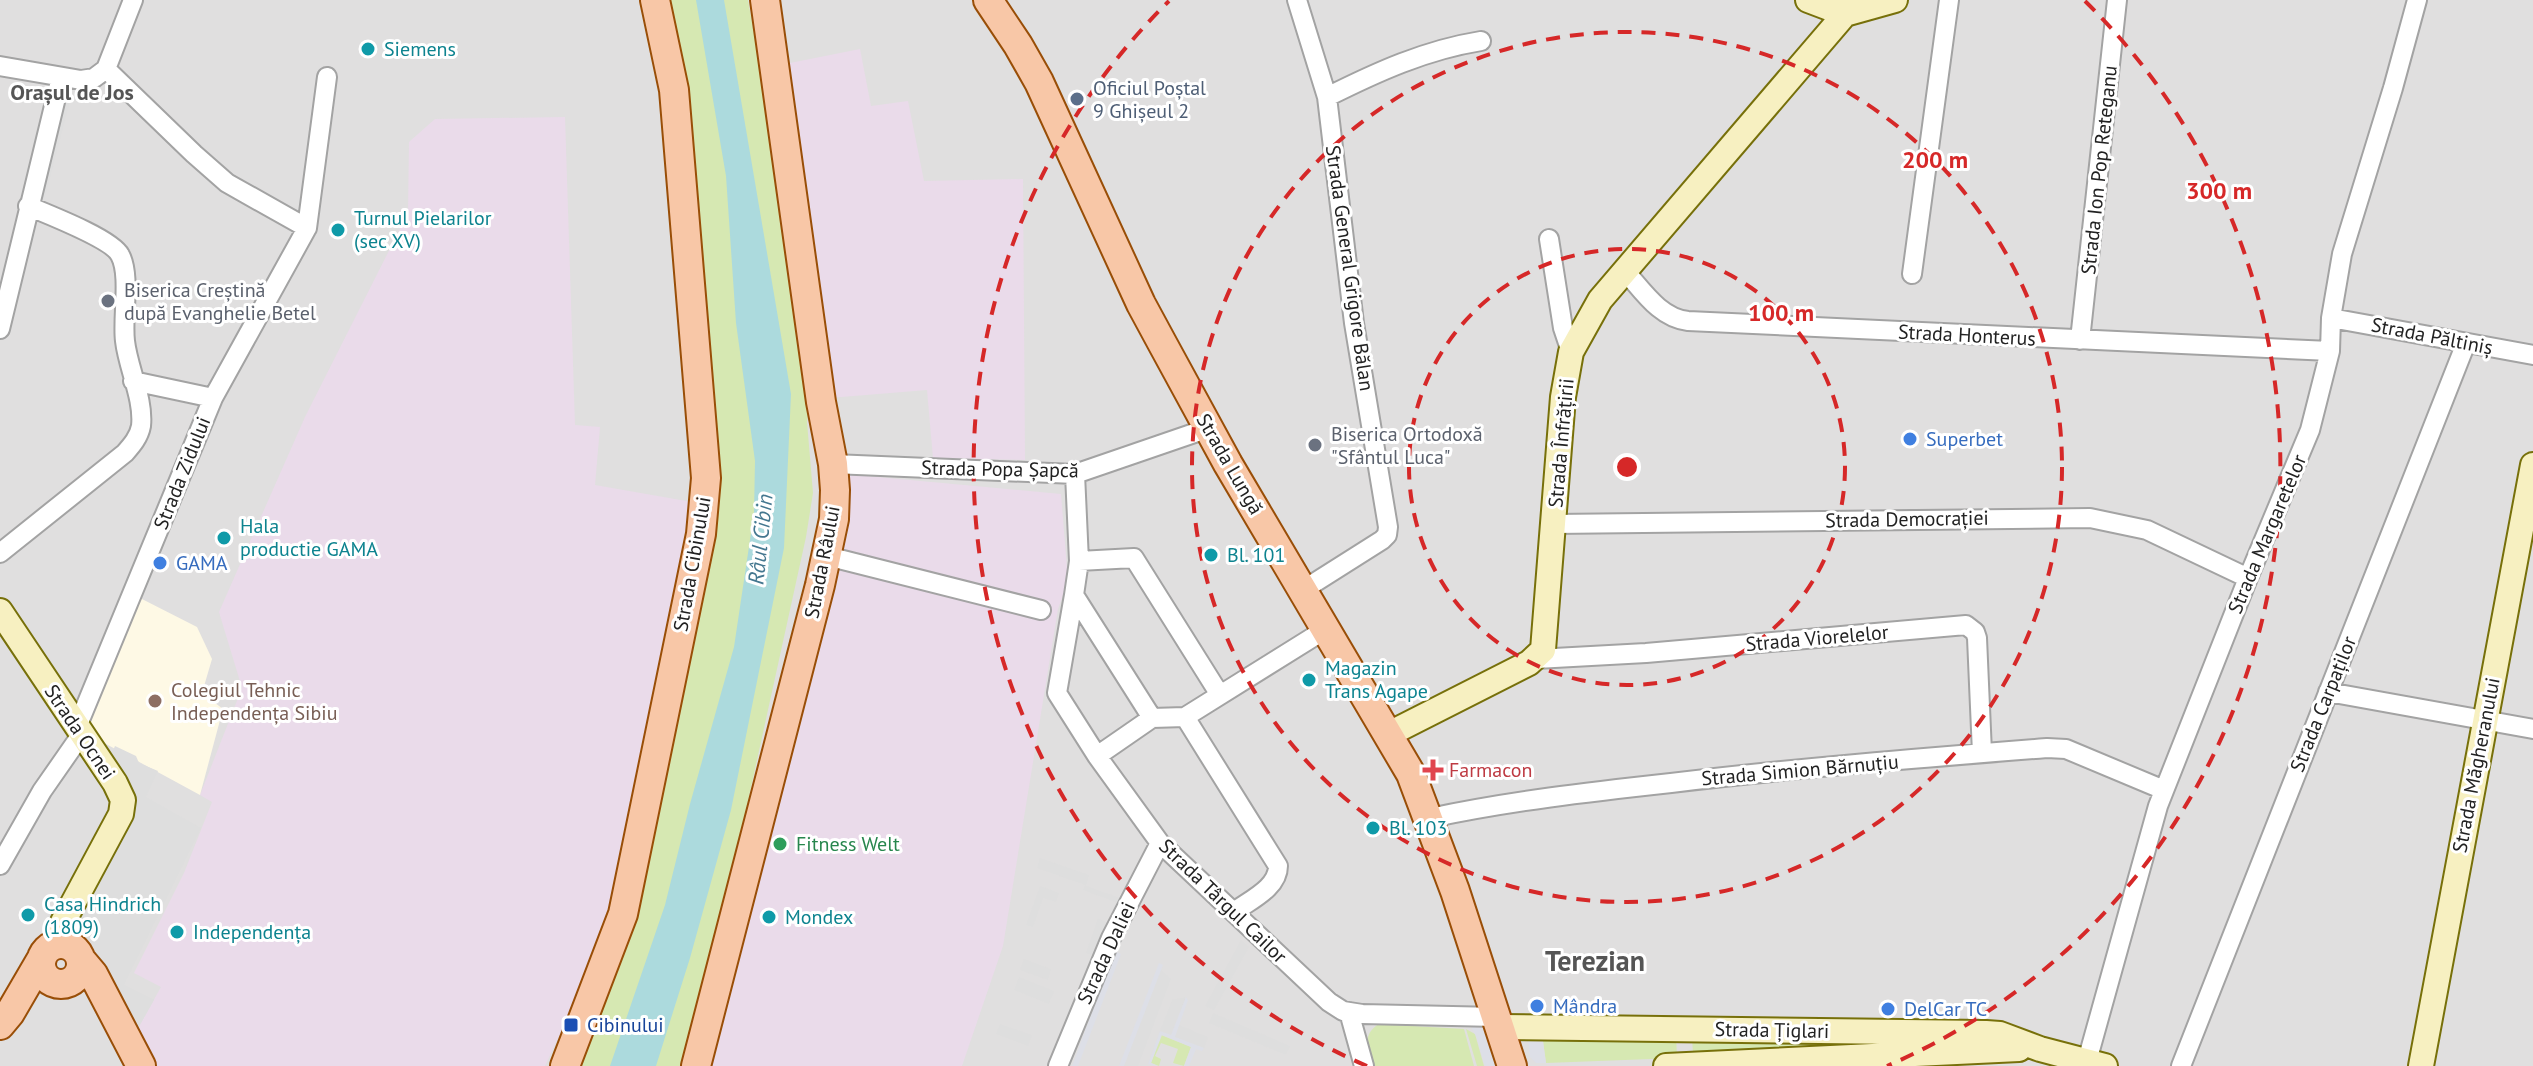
<svg xmlns="http://www.w3.org/2000/svg" width="2533" height="1066" font-family="'PT Sans',sans-serif">
<rect width="100%" height="100%" fill="#f1ede9"/>
<path fill="#e0dfdf" d="M0 0H2533V1066H0Z"/>
<path fill="#eadbea" d="M860 49 871 106 908 101 924 181 1023 179 1025 460 933 458 927 390 829 398 780 65Z
M565 117 575 425 600 427 595 485 692 502 616 914 545 1066H145L132 1039 161 987 134 973 184 873 212 802 200 795 242 688 219 612 305 417 408 213 409 142 435 119Z
M845 474 1061 494 1068 581 1058 609 1003 946 962 1066H702Z"/>
<path fill="#fef9e5" d="M138 597 197 627 212 659 202 693 223 709 200 795 84 732Z"/>
<path fill="#d6e8b2" d="M661 0H748L777 162 812 390 807 422 813 493 806 537 721 924 683 1066H573L705 501Z
M1379 1024 1464 1029 1474 1066H1372C1368 1049 1361 1035 1379 1024Z
M1466 1029 1475 1034 1484 1066H1477Z
M1542 1034H1676L1677 1058 1546 1063Z
M1692 1034H1817V1053L1693 1057Z
M1161 1035 1191 1047 1184 1066 1173 1063 1178 1049 1161 1043 1155 1056 1161 1059 1159 1066 1151 1063Z"/>
<path fill="#dedede" d="M60 82 74 86 44 201 30 197Z
M115 746 136 756 139 763 158 771 146 797 201 828 124 985 154 1000 132 1039 79 926 66 916 123 806 115 783 111 755Z
M1040 858 1089 875 1086 886 1123 899 1121 904 1083 890 1085 885 1037 868Z
M1040 886 1059 893 1056 902 1043 898 1033 927 1026 925Z
M1098 918 1109 924 1095 956 1086 953Z
M1241 940 1249 947 1214 1010 1205 1006Z
M1024 959 1051 969 1048 980 1020 970Z
M1160 969 1171 979 1138 1066H1124Z
M1019 977 1054 991 1049 1004 1014 990Z
M1186 997 1171 1035 1160 1031 1172 1000Z
M1213 1013 1290 1046 1286 1055 1209 1023Z
M1000 1024 1032 1035 1028 1046 996 1034Z
M1179 1025 1208 1037 1204 1048 1174 1037Z"/>
<path fill="#dddfe7" d="M1115 951 1121 954 1078 1066H1072Z
M1159 963 1163 965 1124 1066H1119Z
M1186 997 1188 1000 1175 1037 1204 1048 1202 1051 1196 1049 1189 1066H1184L1191 1047 1162 1035 1151 1063 1158 1066 1148 1064 1160 1031 1171 1035Z
M1471 1027 1485 1028 1496 1066H1485L1476 1036Z
M1542 1034 1546 1063H1536L1530 1057 1528 1038Z"/>
<path fill="#acdadd" d="M696 0H724L791 394 784 548 731 810 690 958 656 1066H610L665 905 690 804 734 647 754 513 755 461 736 323 726 176Z"/>
<g fill="none" stroke-linecap="round" stroke-linejoin="round">
<defs>
<path id="street" d="M1297 0 1327 97 1354 323 1388 527 1387 535 1382 540 1303 590
M0 66 81 80 94 78 106 69
M106 69 194 154 227 183 307 228
M106 69 133 0
M1327 97C1377 72 1425 50 1481 41
M1549 239 1563 328 1571 352
M1625 271C1643 291 1660 318 1688 321L2330 351
M1912 274 1949 0
M2331 318 2533 355
M0 329 61 77
M2080 340 2117 0
M133 381 213 398
M833 464 1075 474 1209 428
M1075 474 1079 561 1074 595 1152 718 1185 717 1278 866C1278 888 1250 900 1234 912
M1553 524 2090 518 2147 530 2248 578
M0 553 125 453C132 445 139 437 141 426 144 399 128 368 125 341 122 317 131 275 120 255 112 239 47 214 28 206
M827 556 1041 610
M1079 561 1134 558 1220 695
M1074 595 1057 693 1097 756 1160 843 1329 1002 1343 1011 1362 1014 1497 1017
M1536 659 1646 653 1966 625 1975 632 1977 638 1982 753
M2328 692 2533 729
M1185 717 1326 629
M77 727 213 398 307 228 327 77
M1097 756 1152 718
M1430 818C1510 801 1589 792 1671 783 1796 768 1921 758 2047 748L2066 749 2164 790
M0 865 42 791 81 735
M1349 1012 1364 1066
M2087 1061 2158 806 2248 578 2310 430 2330 351 2331 318 2342 254 2393 88 2417 0
M1058 1066 1111 938 1160 843
M2181 1066 2466 343"/>
<path id="secondary" d="M1808 0 1845 14 1895 0
M0 611 115 783 123 800 121 814 63 922 57 945
M1389 734 1529 663 1543 650 1563 397 1571 352 1600 300 1845 14 1839 0
M1500 1027 1986 1033 2000 1034 2040 1049 2105 1066
M1666 1066 2019 1049
M2421 1066 2533 465"/>
<path id="primary" d="M988 0 1018 45 1039 82 1141 304 1161 341 1228 464 1411 774 1455 891 1512 1066
M41 964a20 20 0 1 1 40 0a20 20 0 1 1-40 0Z
M82 961 93 974 141 1066
M0 1025 10 1013 42 958
M565 1066 623 914 701 534 706 478 674 90 655 0
M696 1066 820 585 834 519 835 490 833 464 821 402 765 0"/>
</defs>
<use href="#street" stroke="#a3a3a3" stroke-width="22"/>
<use href="#secondary" stroke="#77700a" stroke-width="28"/>
<use href="#primary" stroke="#994e07" stroke-width="32"/>
<use href="#street" stroke="#fff" stroke-width="18"/>
<use href="#secondary" stroke="#f7f0c1" stroke-width="24"/>
<use href="#primary" stroke="#f8c7a7" stroke-width="28"/>
</g>
<g fill="none" stroke="#d62828" stroke-width="4" stroke-dasharray="14 10">
<circle cx="1627" cy="467" r="218"/>
<circle cx="1627" cy="467" r="435"/>
<path d="M1367 1066A653 653 0 0 1 1169 1M2085 1A653 653 0 0 1 1887 1066"/>
</g>
<g fill="#0f9aa8" stroke="#fff" stroke-width="3">
<circle cx="368" cy="49" r="8"/>
<circle cx="338" cy="230" r="8"/>
<circle cx="224" cy="538" r="8"/>
<circle cx="1211" cy="555" r="8"/>
<circle cx="1309" cy="680" r="8"/>
<circle cx="1373" cy="828" r="8"/>
<circle cx="28" cy="915" r="8"/>
<circle cx="769" cy="917" r="8"/>
<circle cx="177" cy="932" r="8"/>
</g>
<circle fill="#5c6f8a" stroke="#fff" stroke-width="3" cx="1077" cy="99" r="8"/>
<g fill="#6b7280" stroke="#fff" stroke-width="3">
<circle cx="108" cy="301" r="8"/>
<circle cx="1315" cy="445" r="8"/>
</g>
<g fill="#3f7fe0" stroke="#fff" stroke-width="3">
<circle cx="1910" cy="439" r="8"/>
<circle cx="160" cy="563" r="8"/>
<circle cx="1537" cy="1006" r="8"/>
<circle cx="1888" cy="1009" r="8"/>
</g>
<circle fill="#8d6e63" stroke="#fff" stroke-width="3" cx="155" cy="701" r="8"/>
<path fill="#e0444e" stroke="#fff" stroke-width="3" d="M1429 758h8v8h8v8h-8v8h-8v-8h-8v-8h8z"/>
<circle fill="#2e9e5b" stroke="#fff" stroke-width="3" cx="780" cy="844" r="8"/>
<rect fill="#1a4fb4" stroke="#fff" stroke-width="3" x="563" y="1017" width="16" height="16" rx="4"/>
<g text-anchor="middle" stroke-width="6" stroke-linejoin="round" paint-order="stroke">
<g font-size="20" fill="#0d838f" stroke="#fff" text-anchor="start">
<text x="384" y="56">Siemens</text>
<text x="354" y="225">Turnul Pielarilor<tspan x="354" dy="23">(sec XV)</tspan></text>
<text x="240" y="533">Hala<tspan x="240" dy="23">productie GAMA</tspan></text>
<text x="1227" y="562">Bl. 101</text>
<text x="1325" y="675">Magazin<tspan x="1325" dy="23">Trans Agape</tspan></text>
<text x="1389" y="835">Bl. 103</text>
<text x="44" y="911">Casa Hindrich<tspan x="44" dy="23">(1809)</tspan></text>
<text x="785" y="924">Mondex</text>
<text x="193" y="939">Independența</text>
</g>
<g font-size="20" fill="#4e5e75" stroke="#fff" text-anchor="start">
<text x="1093" y="95">Oficiul Poștal<tspan x="1093" dy="23">9 Ghișeul 2</tspan></text>
</g>
<g font-size="20" fill="#222" stroke="#fff">
<text transform="translate(2099 170) rotate(-84)" y="7">Strada Ion Pop Reteganu</text>
<text transform="translate(1350 268) rotate(82)" y="7">Strada General Grigore Bălan</text>
<text transform="translate(1967 335) rotate(3)" y="7">Strada Honterus</text>
<text transform="translate(2432 336) rotate(11)" y="7">Strada Păltiniș</text>
<text transform="translate(1561 443) rotate(-85)" y="7">Strada Înfrățirii</text>
<text transform="translate(1230 464) rotate(60)" y="7">Strada Lungă</text>
<text transform="translate(1000 469) rotate(1)" y="7">Strada Popa Șapcă</text>
<text transform="translate(182 473) rotate(-68)" y="7">Strada Zidului</text>
<text transform="translate(1907 519) rotate(-1)" y="7">Strada Democrației</text>
<text transform="translate(2267 534) rotate(-67)" y="7">Strada Margaretelor</text>
<text transform="translate(822 562) rotate(-79)" y="7">Strada Râului</text>
<text transform="translate(692 564) rotate(-80)" y="7">Strada Cibinului</text>
<text transform="translate(1817 638) rotate(-5)" y="7">Strada Viorelelor</text>
<text transform="translate(2323 704) rotate(-68)" y="7">Strada Carpaților</text>
<text transform="translate(80 732) rotate(56)" y="7">Strada Ocnei</text>
<text transform="translate(2476 765) rotate(-79)" y="7">Strada Măgheranului</text>
<text transform="translate(1800 770) rotate(-5)" y="7">Strada Simion Bărnuțiu</text>
<text transform="translate(1223 901) rotate(44)" y="7">Strada Târgul Cailor</text>
<text transform="translate(1106 953) rotate(-65)" y="7">Strada Daliei</text>
<text transform="translate(1772 1030) rotate(1)" y="7">Strada Țiglari</text>
</g>
<g font-size="20" fill="#5b616d" stroke="#fff" text-anchor="start">
<text x="124" y="297">Biserica Creștină<tspan x="124" dy="23">după Evanghelie Betel</tspan></text>
<text x="1331" y="441">Biserica Ortodoxă<tspan x="1331" dy="23">"Sfântul Luca"</tspan></text>
</g>
<g font-size="20" fill="#366cbe" stroke="#fff" text-anchor="start">
<text x="1926" y="446">Superbet</text>
<text x="176" y="570">GAMA</text>
<text x="1553" y="1013">Mândra</text>
<text x="1904" y="1016">DelCar TC</text>
</g>
<g font-size="20" fill="#785e54" stroke="#fff" text-anchor="start">
<text x="171" y="697">Colegiul Tehnic<tspan x="171" dy="23">Independența Sibiu</tspan></text>
</g>
<g font-size="20" fill="#be3a42" stroke="#fff" text-anchor="start">
<text x="1449" y="777">Farmacon</text>
</g>
<g font-size="20" fill="#27864d" stroke="#fff" text-anchor="start">
<text x="796" y="851">Fitness Welt</text>
</g>
<g font-size="20" fill="#164399" stroke="#fff" text-anchor="start">
<text x="587" y="1032">Cibinului</text>
</g>
<g font-size="22" font-weight="bold" fill="#555" stroke="#fff">
<text x="72" y="100">Orașul de Jos</text>
</g>
<g font-size="22" font-style="italic" fill="#44778f" stroke="#fff">
<text transform="translate(760 539) rotate(-84)" y="8">Râul Cibin</text>
</g>
<g font-size="28" font-weight="bold" fill="#555" stroke="#fff">
<text x="1595" y="971">Terezian</text>
</g>
</g>
<circle cx="1627" cy="467" r="12" fill="#d62828" stroke="#fff" stroke-width="4"/>
<g font-size="24" text-anchor="middle" font-weight="bold" fill="#d62828" stroke="#fff" stroke-width="6" stroke-linejoin="round" paint-order="stroke">
<text x="1935" y="168">200 m</text>
<text x="2219" y="199">300 m</text>
<text x="1781" y="321">100 m</text>
</g>
</svg>
